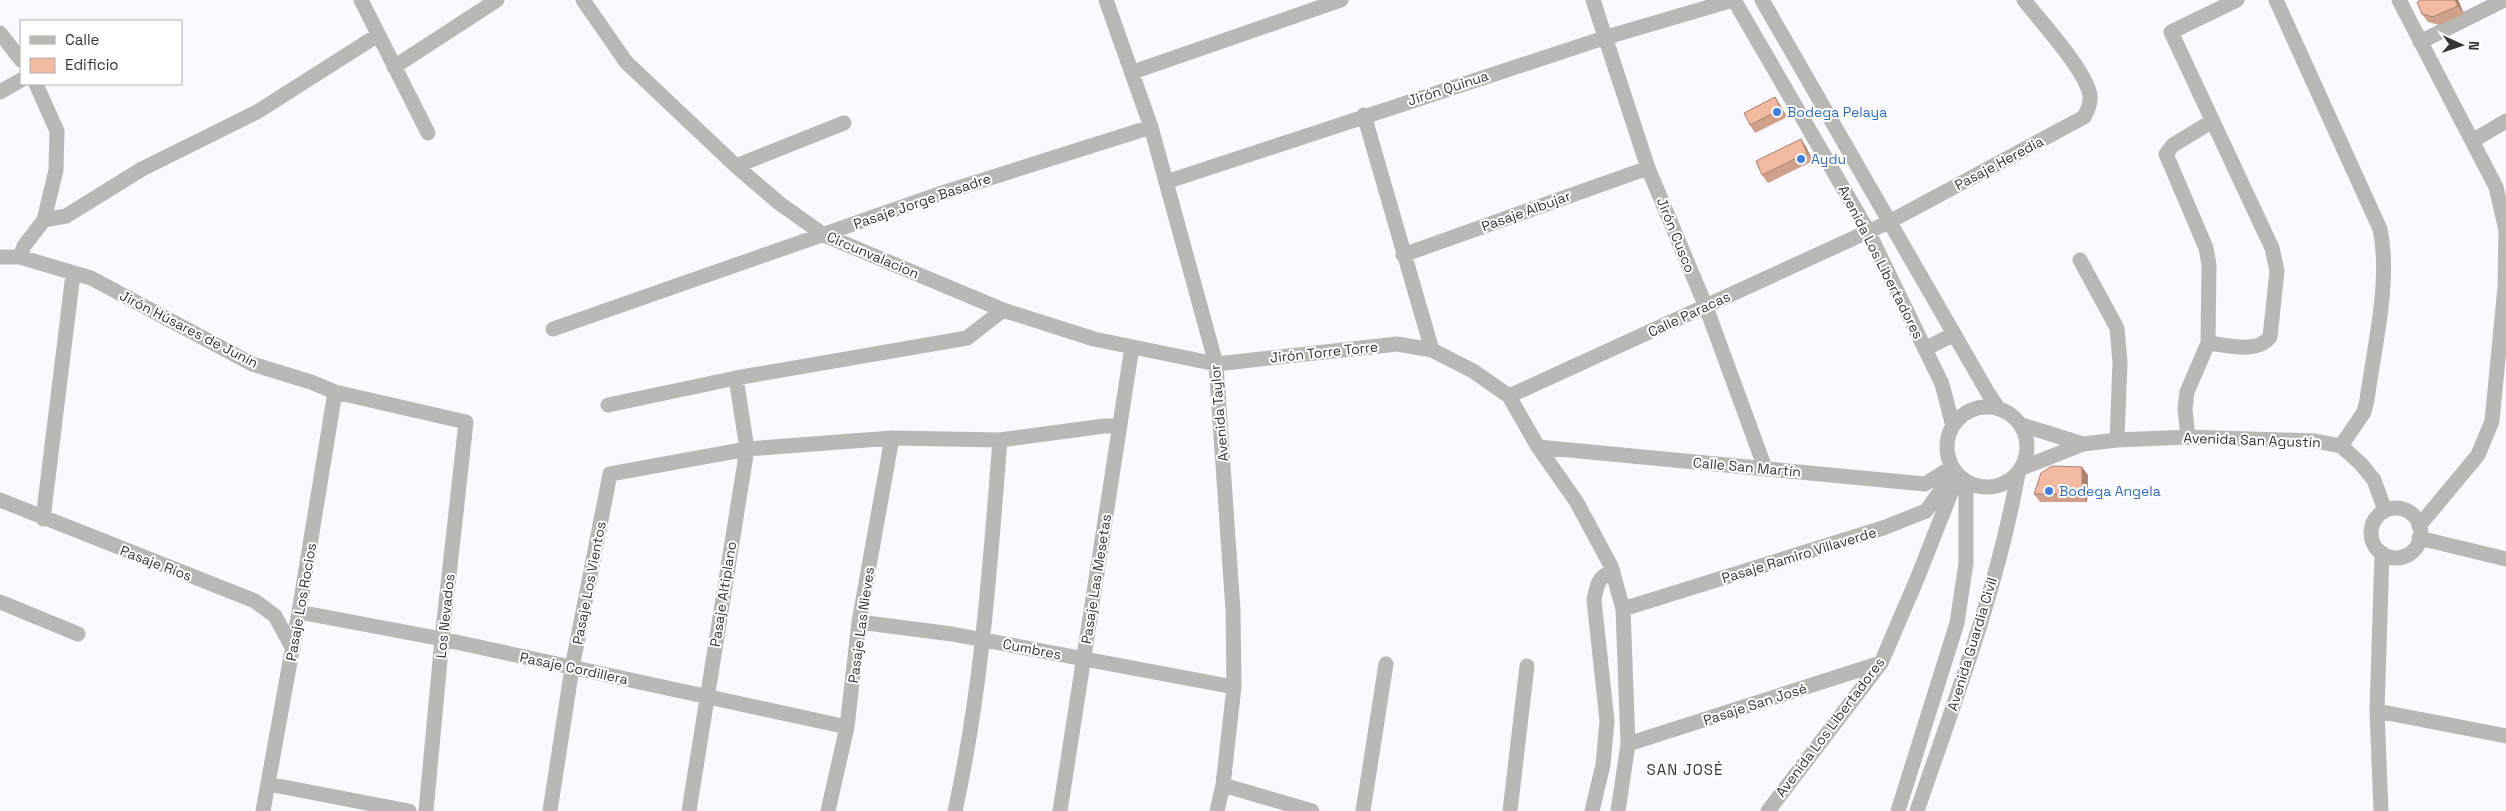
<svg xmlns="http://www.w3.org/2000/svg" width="2506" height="811" font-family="'Space Grotesk',sans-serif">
<rect width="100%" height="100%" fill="#f9f9ff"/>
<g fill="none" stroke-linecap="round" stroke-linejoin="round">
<path stroke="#bab8b4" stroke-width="15" d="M361 0 428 133
M583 0 626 62 736 166 779 203 824 235 1003 310 1094 339 1216 364 1397 344 1432 350 1473 371 1509 396 1538 447 1576 501 1611 566 1623 609 1628 744 1618 811
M1106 0 1151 127 1216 364 1233 610 1234 687 1223 785 1217 811
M1593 0 1648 168 1706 307 1765 468
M1734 0 1868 231 1942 384 1953 426
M1762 0 1988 393 1998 408
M2276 0 2380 229C2391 281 2374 347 2367 400L2364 412 2341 446
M2399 0 2496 187 2506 230 2505 287 2492 421 2478 455 2419 526
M0 33 21 60
M2420 42 2504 0
M394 67 497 0
M1133 72 1341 0
M0 92 21 80
M1364 115 1432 350
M2474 140 2506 121
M736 166 844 123
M1166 182 1607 37 1733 0
M44 220 66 216 142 169 257 112 378 35
M1403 255 1648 168
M0 257H20L91 278 252 364 311 382 335 392 466 422 442 639 426 811
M20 257 24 246 44 220 56 170 57 131 36 84
M2080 260 2117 328 2120 362 2117 440
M553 329 936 195 1151 127
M2208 343C2227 345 2257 354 2270 337L2277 271 2272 248 2171 32 2237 0
M1925 349 1954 334
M1509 396 1889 222 2084 117C2088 110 2091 103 2090 95 2085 69 2041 22 2024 0
M608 405 736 378 967 338 1003 310
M1947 447a40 40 0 1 1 80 0a40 40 0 1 1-80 0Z
M2022 425 2083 444
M2188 437 2185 409 2187 392 2208 343 2209 265 2206 248 2166 154 2173 145 2211 122
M1538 447 1925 484 1952 467
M2022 468 2083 444 2117 440 2188 437 2315 441 2341 446 2361 464 2374 480 2383 505V512
M0 500 255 601 275 616 293 649
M2371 533a25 25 0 1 1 50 0a25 25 0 1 1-50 0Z
M43 519 73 274
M2419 538 2506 559
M0 602 78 634
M1623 609 1883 528 1926 511 1953 474
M299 612 442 639 847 727
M859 622 952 634 1234 687
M2377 711 2506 736
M1628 744 1881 663
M268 784 409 811
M1223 785 1312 811
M263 811 299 612 335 392
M550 811 572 668 610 474 747 449 892 438 1000 440 1104 426H1120
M689 811 747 449 736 378
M828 811 847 727 859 622 892 438
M955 811C982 689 990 565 1000 440
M1060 811 1132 347
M1363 811 1386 664
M1510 811 1527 666
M1592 811 1603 765 1607 721 1594 600C1597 584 1598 577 1613 571
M1768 811 1881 663 1917 579 1958 475
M1898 811 1957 623 1966 563V481
M1917 811C1955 700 1997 590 2018 474
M2381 811 2377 711 2382 553"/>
</g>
<path fill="#d0a08a" d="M2421 0H2458L2464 14 2439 25 2428 22 2422 14Z
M1775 97 1780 105 1787 117 1755 133 1750 125Z
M1801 139 1806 147 1813 161 1768 183 1762 175Z
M2088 475 2087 502H2040L2034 494Z"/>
<path fill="#a98270" d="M2455 0H2458L2464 14 2458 6Z
M1775 97 1780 105 1787 117 1781 109Z
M1801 139 1806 147 1813 161 1807 153Z
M2082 467 2088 475 2087 502 2082 494Z"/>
<path fill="#f2baa0" stroke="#a98270" d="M2421 0H2455L2458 6 2433 17 2422 14 2417 2Z
M1775 97 1781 109 1750 125 1744 113Z
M1801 139 1807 153 1762 175 1756 161Z
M2052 466 2082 467V494H2034L2041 473Z"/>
<g fill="#3f7fe0" stroke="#fff" stroke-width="2">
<circle cx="1777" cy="112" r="5"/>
<circle cx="1801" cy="159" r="5"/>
<circle cx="2049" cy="491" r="5"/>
</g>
<g text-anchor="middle" stroke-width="4" stroke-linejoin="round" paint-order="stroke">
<g font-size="14" fill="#353639" stroke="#fff">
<text transform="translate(1448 88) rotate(-18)" y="5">Jirón Quinua</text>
<text transform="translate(1999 163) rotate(-28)" y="5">Pasaje Heredia</text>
<text transform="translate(922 201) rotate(-19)" y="5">Pasaje Jorge Basadre</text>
<text transform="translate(1526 211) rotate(-20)" y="5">Pasaje Albujar</text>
<text transform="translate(1676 235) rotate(68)" y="5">Jirón Cusco</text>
<text transform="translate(873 255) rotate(23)" y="5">Circunvalacion</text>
<text transform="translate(1881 262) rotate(63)" y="5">Avenida Los Libertadores</text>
<text transform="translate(1689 314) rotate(-25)" y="5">Calle Paracas</text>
<text transform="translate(189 329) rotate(27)" y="5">Jirón Húsares de Junín</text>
<text transform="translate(1324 352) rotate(-6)" y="5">Jirón Torre Torre</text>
<text transform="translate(1219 413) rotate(-95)" y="5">Avenida Taylor</text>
<text transform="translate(2252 440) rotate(2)" y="5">Avenida San Agustín</text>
<text transform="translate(1747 467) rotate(5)" y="5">Calle San Martín</text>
<text transform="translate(1799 555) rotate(-17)" y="5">Pasaje Ramiro Villaverde</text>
<text transform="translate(156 563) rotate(21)" y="5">Pasaje Ríos</text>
<text transform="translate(1096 579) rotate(-81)" y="5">Pasaje Las Mesetas</text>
<text transform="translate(589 583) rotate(-79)" y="5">Pasaje Los Vientos</text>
<text transform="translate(723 594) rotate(-81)" y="5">Pasaje Altiplano</text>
<text transform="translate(301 602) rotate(-80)" y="5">Pasaje Los Rocios</text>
<text transform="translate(445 616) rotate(-84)" y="5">Los Nevados</text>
<text transform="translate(861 625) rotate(-82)" y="5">Pasaje Las Nieves</text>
<text transform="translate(1972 644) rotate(-73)" y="5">Avenida Guardia Civil</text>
<text transform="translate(1032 649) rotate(11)" y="5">Cumbres</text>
<text transform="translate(574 668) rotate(12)" y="5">Pasaje Cordillera</text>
<text transform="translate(1755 704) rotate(-18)" y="5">Pasaje San José</text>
<text transform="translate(1830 727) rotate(-53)" y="5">Avenida Los Libertadores</text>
</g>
<g font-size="14" fill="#366cbe" stroke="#fff" text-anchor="start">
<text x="1787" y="117">Bodega Pelaya</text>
<text x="1811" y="164">Aydu</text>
<text x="2059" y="496">Bodega Angela</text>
</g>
<g font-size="15" letter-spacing="1" fill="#353639" stroke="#fff">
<text x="1685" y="775">SAN JOSÉ</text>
</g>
</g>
<rect x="20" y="20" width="162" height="65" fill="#ffffff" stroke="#aeafb0"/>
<rect x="30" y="36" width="25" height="8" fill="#bab8b4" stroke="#aeafb0"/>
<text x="65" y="45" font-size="15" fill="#353639">Calle</text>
<rect x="30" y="58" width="25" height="15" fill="#f2baa0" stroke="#aeafb0"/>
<text x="65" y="70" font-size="15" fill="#353639">Edificio</text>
<g transform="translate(2461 45) rotate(93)" stroke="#ffffff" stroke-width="4" paint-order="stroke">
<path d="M0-4L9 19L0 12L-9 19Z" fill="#353639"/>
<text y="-8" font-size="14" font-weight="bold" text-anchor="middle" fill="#353639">N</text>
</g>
</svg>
